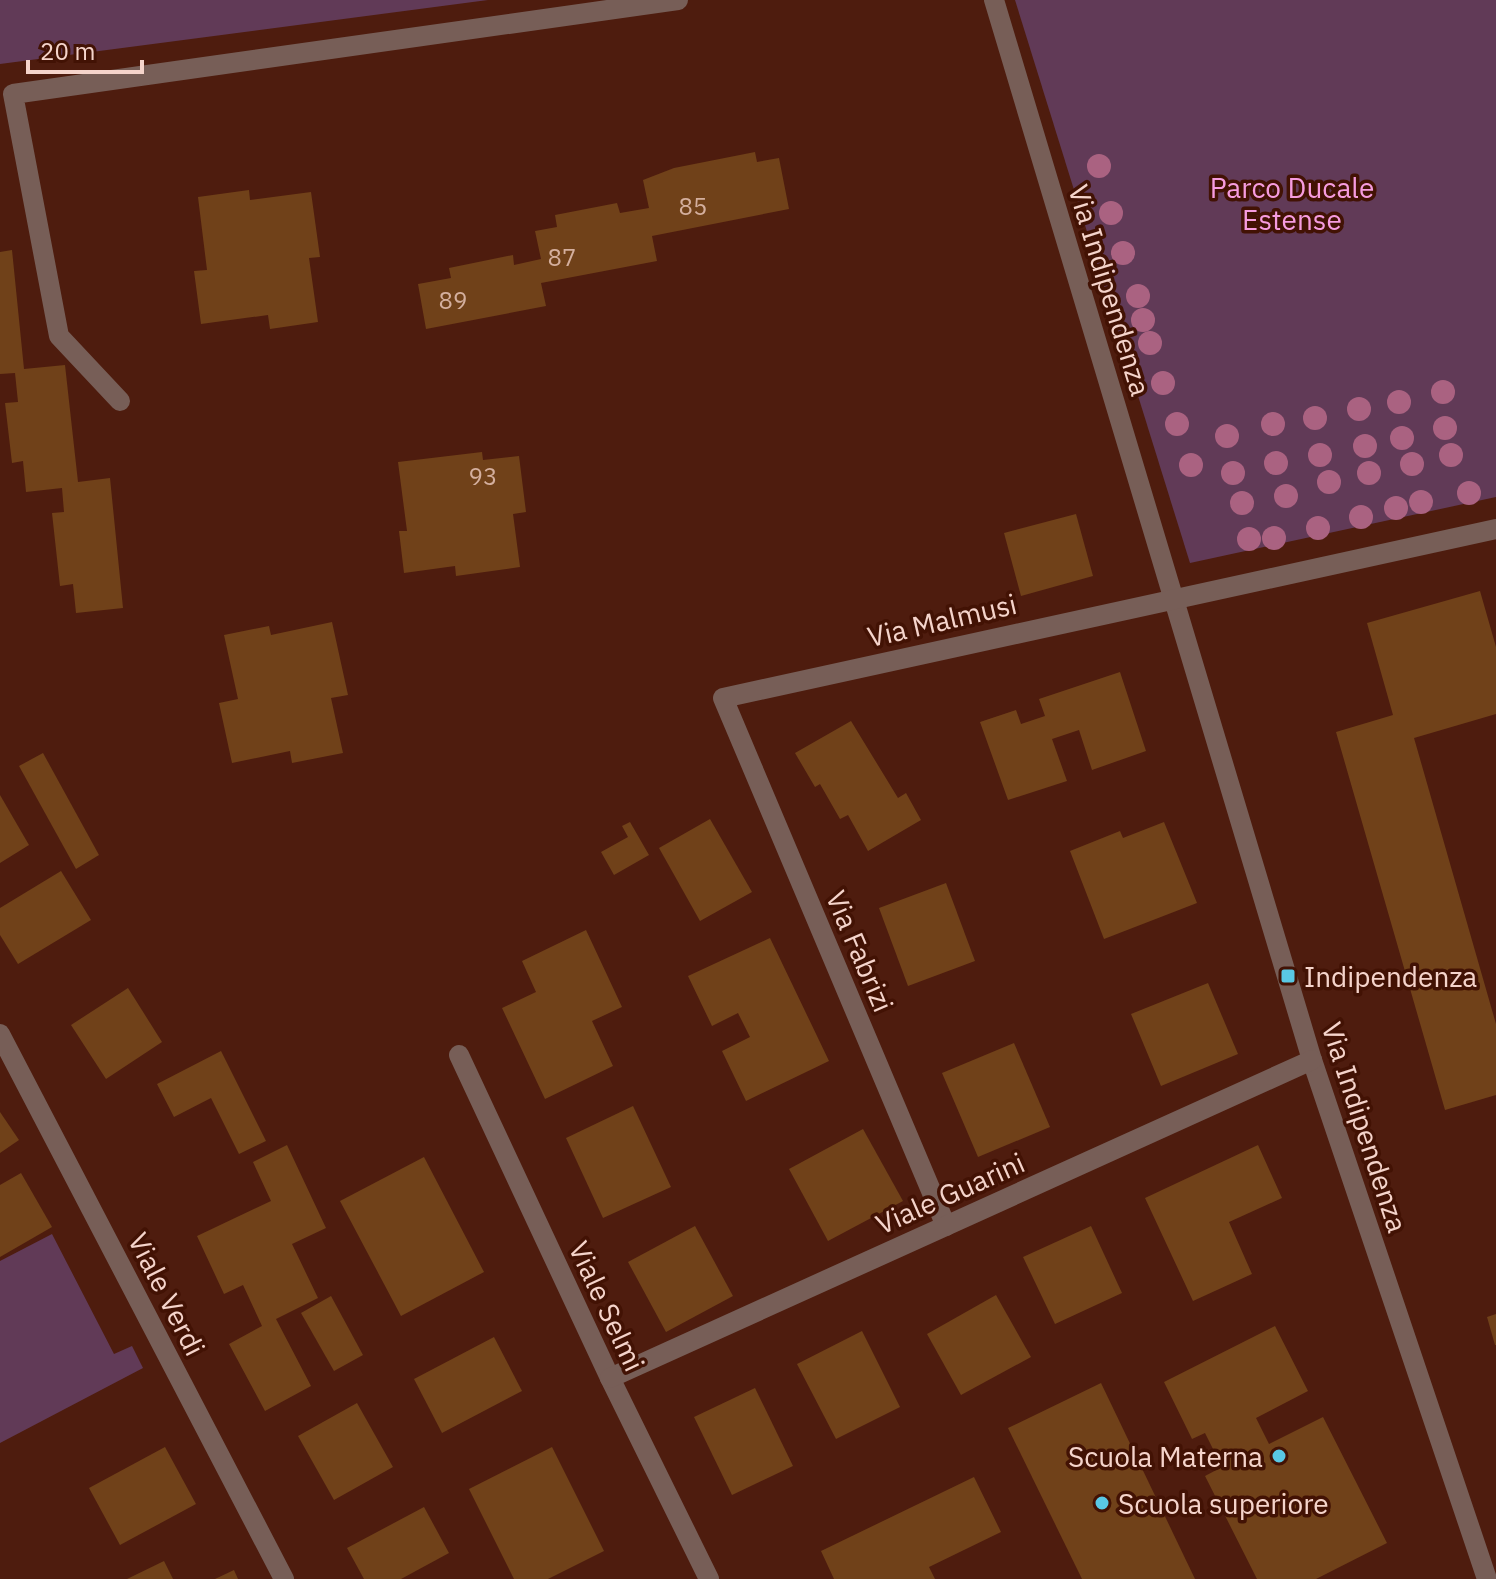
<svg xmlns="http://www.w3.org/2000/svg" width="1496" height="1579" font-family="'IBM Plex Sans',sans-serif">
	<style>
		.green { fill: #613a57 }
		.building { fill: #704119 }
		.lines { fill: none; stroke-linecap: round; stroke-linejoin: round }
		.lane { stroke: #775e57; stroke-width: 20 }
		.street { stroke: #775e57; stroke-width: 20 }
		.tree { fill: #aa6281 }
		.poi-dot { fill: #59c8e4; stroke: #421204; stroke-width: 3 }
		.labels { text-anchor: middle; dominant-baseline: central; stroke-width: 7; stroke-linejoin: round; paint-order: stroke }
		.number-label { font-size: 24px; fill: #d4af9e }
		.park-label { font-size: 28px; fill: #f69cdf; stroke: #421204 }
		.street-label { font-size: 28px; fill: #f5d4cb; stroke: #421204 }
		.poi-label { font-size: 28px; fill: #f5d4cb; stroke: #421204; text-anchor: start }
	</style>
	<rect width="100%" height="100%" fill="#4e1c0e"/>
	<g class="green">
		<path d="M 0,0 L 488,0 L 0,64 Z"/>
		<path d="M 1015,0 L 1496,0 L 1496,497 L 1190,563 Z"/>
		<path d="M 52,1234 L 114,1354 L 132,1346 L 143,1368 L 0,1443 L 0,1261 Z"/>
	</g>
	<g class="building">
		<path d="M 755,152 L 757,162 L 779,158 L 789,209 L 652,236 L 657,261 L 541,283 L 546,306 L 426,329 L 418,284 L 451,278 L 449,268 L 513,255 L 514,265 L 541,259 L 535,231 L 557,227 L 555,215 L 617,203 L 620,213 L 649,208 L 643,180 L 674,168 Z"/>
		<path d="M 249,190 L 250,200 L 311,192 L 320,257 L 309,258 L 318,322 L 270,329 L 268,315 L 201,324 L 194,271 L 207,270 L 198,197 Z"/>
		<path d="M 12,250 L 24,369 L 65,365 L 78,482 L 110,478 L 123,608 L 76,613 L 73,584 L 60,586 L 52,513 L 64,512 L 62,488 L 26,492 L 23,461 L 12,463 L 5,403 L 18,402 L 15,373 L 0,374 L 0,252 Z"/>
		<path d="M 482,452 L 483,460 L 519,456 L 526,512 L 513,514 L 520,567 L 456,576 L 455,566 L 404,573 L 399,531 L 407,531 L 398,462 Z"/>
		<path d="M 1076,514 L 1093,576 L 1021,596 L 1004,533 Z"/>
		<path d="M 1480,591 L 1496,647 L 1496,714 L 1414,738 L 1496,1024 L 1496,1095 L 1445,1110 L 1336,732 L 1393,715 L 1367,623 Z"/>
		<path d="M 332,622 L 348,695 L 331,698 L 343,753 L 292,763 L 290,751 L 232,763 L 219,703 L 238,699 L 224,635 L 269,626 L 271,635 Z"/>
		<path d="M 1120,672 L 1146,751 L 1092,770 L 1079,730 L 1052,739 L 1067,781 L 1008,800 L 980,722 L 1016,710 L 1021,724 L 1045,716 L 1039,699 Z"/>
		<path d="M 851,721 L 898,798 L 906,793 L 921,820 L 868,851 L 848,815 L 840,819 L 820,784 L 815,787 L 795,753 Z"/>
		<path d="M 43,753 L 99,855 L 76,869 L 19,766 Z"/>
		<path d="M 0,795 L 29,845 L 0,863 Z"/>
		<path d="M 710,819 L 752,892 L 700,921 L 659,848 Z"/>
		<path d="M 630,822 L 649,855 L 614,875 L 601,852 L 628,837 L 622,826 Z"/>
		<path d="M 1164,822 L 1197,903 L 1104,939 L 1070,851 L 1120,831 L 1123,838 Z"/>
		<path d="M 61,871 L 91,920 L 18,964 L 0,935 L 0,908 Z"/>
		<path d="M 946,883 L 975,961 L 908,986 L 879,908 Z"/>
		<path d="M 586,930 L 622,1007 L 592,1021 L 613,1066 L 545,1099 L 502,1008 L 536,992 L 522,961 Z"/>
		<path d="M 770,938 L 829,1061 L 746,1101 L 722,1051 L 750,1037 L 738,1013 L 712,1026 L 688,976 Z"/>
		<path d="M 1208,983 L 1238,1054 L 1161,1086 L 1131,1014 Z"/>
		<path d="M 128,988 L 162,1042 L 106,1079 L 71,1025 Z"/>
		<path d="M 1014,1043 L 1050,1127 L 978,1157 L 942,1073 Z"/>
		<path d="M 221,1051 L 266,1141 L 239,1154 L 211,1098 L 174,1117 L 157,1084 Z"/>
		<path d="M 633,1106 L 671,1187 L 603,1218 L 566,1138 Z"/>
		<path d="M 0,1112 L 19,1140 L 0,1153 Z"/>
		<path d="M 863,1129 L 903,1201 L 828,1241 L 789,1169 Z"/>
		<path d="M 287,1145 L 326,1228 L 292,1244 L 318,1298 L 276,1319 L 311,1386 L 265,1411 L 229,1344 L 262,1326 L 243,1285 L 224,1294 L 197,1236 L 271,1201 L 253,1162 Z"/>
		<path d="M 1258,1145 L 1282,1198 L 1229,1222 L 1252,1274 L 1193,1301 L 1145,1198 Z"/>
		<path d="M 424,1157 L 484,1272 L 401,1316 L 340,1201 Z"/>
		<path d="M 21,1173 L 52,1227 L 0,1257 L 0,1185 Z"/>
		<path d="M 695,1226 L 733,1296 L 666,1332 L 628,1262 Z"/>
		<path d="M 1091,1226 L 1122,1293 L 1055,1324 L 1023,1257 Z"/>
		<path d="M 996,1295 L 1031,1357 L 961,1395 L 927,1334 Z"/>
		<path d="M 331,1296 L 363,1355 L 334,1371 L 301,1313 Z"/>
		<path d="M 1496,1314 L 1496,1345 L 1495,1345 L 1487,1317 Z"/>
		<path d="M 1275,1326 L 1308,1391 L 1256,1418 L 1269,1444 L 1323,1417 L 1387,1543 L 1316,1579 L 1257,1579 L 1205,1476 L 1222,1467 L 1205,1433 L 1192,1439 L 1164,1382 Z"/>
		<path d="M 862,1331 L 900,1407 L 836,1439 L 797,1364 Z"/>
		<path d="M 494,1337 L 522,1391 L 442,1433 L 414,1379 Z"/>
		<path d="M 1101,1383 L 1195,1579 L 1082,1579 L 1008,1428 Z"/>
		<path d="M 755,1388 L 793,1466 L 732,1495 L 694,1417 Z"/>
		<path d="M 357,1403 L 393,1467 L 334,1500 L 298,1436 Z"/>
		<path d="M 165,1447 L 196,1504 L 120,1545 L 89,1488 Z"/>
		<path d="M 552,1447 L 604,1551 L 548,1579 L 514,1579 L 469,1489 Z"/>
		<path d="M 974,1477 L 1001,1532 L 929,1567 L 935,1579 L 834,1579 L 821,1551 Z"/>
		<path d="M 424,1507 L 449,1553 L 401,1579 L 364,1579 L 347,1548 Z"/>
		<path d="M 164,1561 L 173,1579 L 127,1579 Z"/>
		<path d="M 234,1570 L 238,1579 L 215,1579 Z"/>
	</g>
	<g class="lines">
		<path class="lane" d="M 120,401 L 59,336 L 13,94 L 678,0"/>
		<g class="street">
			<path d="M 994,0 L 1312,1060 L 1487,1579"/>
			<path d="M 0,1034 L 284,1579"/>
			<path d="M 459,1055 L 610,1378 L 709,1579"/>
			<path d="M 946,1226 L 723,698 L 1496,529"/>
			<path d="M 610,1378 L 1312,1060"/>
		</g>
	</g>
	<g class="tree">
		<circle cx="1099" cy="166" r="12"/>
		<circle cx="1111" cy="213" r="12"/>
		<circle cx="1123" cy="253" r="12"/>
		<circle cx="1138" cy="296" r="12"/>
		<circle cx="1143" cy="320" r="12"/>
		<circle cx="1150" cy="343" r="12"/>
		<circle cx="1163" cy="383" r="12"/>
		<circle cx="1443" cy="392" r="12"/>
		<circle cx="1399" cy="402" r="12"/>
		<circle cx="1359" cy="409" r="12"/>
		<circle cx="1315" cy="418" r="12"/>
		<circle cx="1177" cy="424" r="12"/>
		<circle cx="1273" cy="424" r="12"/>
		<circle cx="1445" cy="428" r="12"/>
		<circle cx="1227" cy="436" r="12"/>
		<circle cx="1402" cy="438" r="12"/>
		<circle cx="1365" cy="446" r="12"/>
		<circle cx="1320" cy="455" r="12"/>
		<circle cx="1451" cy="455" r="12"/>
		<circle cx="1276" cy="463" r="12"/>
		<circle cx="1412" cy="464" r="12"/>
		<circle cx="1191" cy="465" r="12"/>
		<circle cx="1233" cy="473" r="12"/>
		<circle cx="1369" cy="473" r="12"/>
		<circle cx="1329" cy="482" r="12"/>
		<circle cx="1469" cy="493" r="12"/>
		<circle cx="1286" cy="496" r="12"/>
		<circle cx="1421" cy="502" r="12"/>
		<circle cx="1242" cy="503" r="12"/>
		<circle cx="1396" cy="508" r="12"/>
		<circle cx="1361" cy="517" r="12"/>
		<circle cx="1318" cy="528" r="12"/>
		<circle cx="1274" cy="538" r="12"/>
		<circle cx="1249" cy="539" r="12"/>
	</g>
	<g class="poi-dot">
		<rect x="1280" y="968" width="16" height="16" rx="4"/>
		<circle cx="1279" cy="1456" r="8"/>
		<circle cx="1102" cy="1503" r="8"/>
	</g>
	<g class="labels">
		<g class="number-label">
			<text x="693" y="206">85</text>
			<text x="562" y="257">87</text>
			<text x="453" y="300">89</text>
			<text x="483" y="476">93</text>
		</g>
		<g class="park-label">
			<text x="1292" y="187">Parco Ducale<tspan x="1292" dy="32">Estense</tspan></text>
		</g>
		<g class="street-label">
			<text transform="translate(1110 290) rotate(73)">Via Indipendenza</text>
			<text transform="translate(942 620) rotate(-13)">Via Malmusi</text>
			<text transform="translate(860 951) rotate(67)">Via Fabrizi</text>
			<text transform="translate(1365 1127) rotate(72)">Via Indipendenza</text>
			<text transform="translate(950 1193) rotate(-24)">Viale Guarini</text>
			<text transform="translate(167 1294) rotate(63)">Viale Verdi</text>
			<text transform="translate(607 1306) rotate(65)">Viale Selmi</text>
		</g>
		<g class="poi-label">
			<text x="1304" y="976">Indipendenza</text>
			<text x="1263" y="1456" text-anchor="end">Scuola Materna</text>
			<text x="1118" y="1503">Scuola superiore</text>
		</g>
	</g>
	<path d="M28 60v12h114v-12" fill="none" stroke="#f5d4cb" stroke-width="4"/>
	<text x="40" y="60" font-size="24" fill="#f5d4cb" stroke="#421204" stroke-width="6" paint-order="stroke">20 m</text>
</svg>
